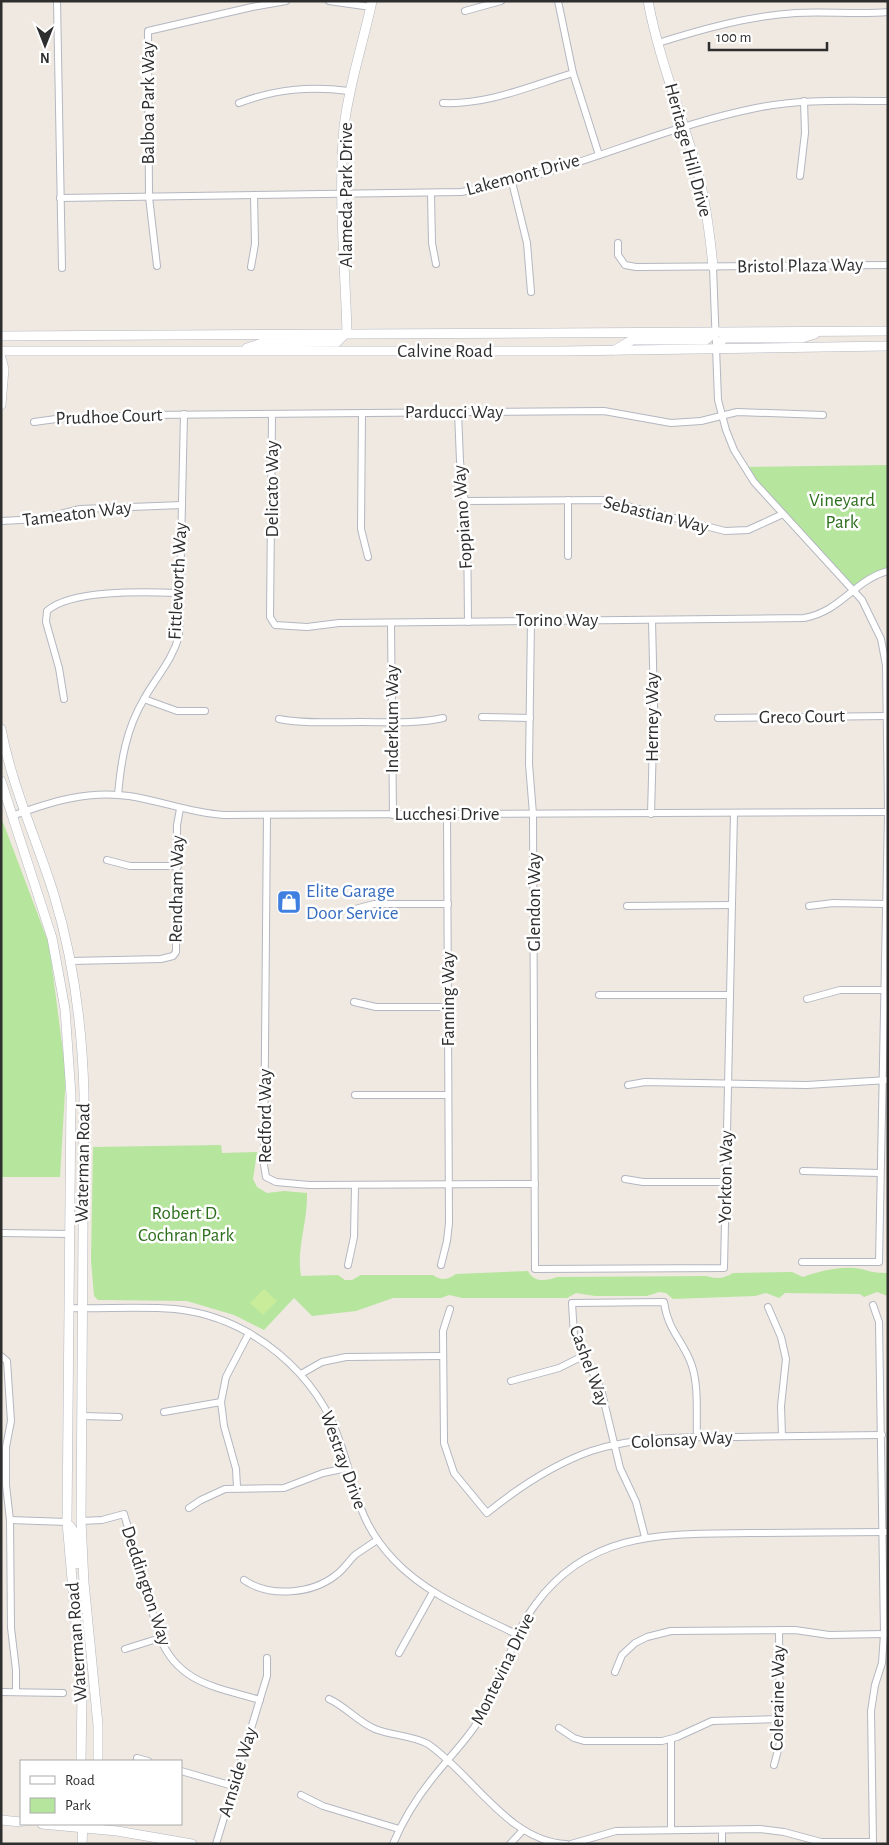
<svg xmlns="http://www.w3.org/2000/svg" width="889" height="1845" font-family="'Alegreya Sans',sans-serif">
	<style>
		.green { fill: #b6e59e }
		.pitch { fill: #c9ec9a }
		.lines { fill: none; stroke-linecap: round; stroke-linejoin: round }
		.street-casing { stroke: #b4b7c1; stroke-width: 8 }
		.secondary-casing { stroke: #b4b7c1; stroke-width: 10 }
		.street { stroke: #fff; stroke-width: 6 }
		.secondary { stroke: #fff; stroke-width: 9 }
		.labels { text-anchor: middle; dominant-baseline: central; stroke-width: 5; stroke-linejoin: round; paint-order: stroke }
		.street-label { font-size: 19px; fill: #2e2e2e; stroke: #fff }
		.park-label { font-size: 19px; fill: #2c6e1b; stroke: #fff }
		.shop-label { font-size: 19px; fill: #366cbe; stroke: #fff; text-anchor: start }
	</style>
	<rect width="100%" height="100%" fill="#efe9e1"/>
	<g class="green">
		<path d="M 888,465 L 888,571 L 854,591 L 744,467 Z"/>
		<path d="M 1,817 L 49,944 L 66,1075 L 60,1177 L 1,1177 Z"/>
		<path d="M 221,1145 L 222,1153 L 257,1152 L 253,1179 L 257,1187 L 267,1193 L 284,1191 L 307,1193 C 308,1221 296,1249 301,1276 L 338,1275 L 345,1280 L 352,1280 L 361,1275 L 433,1275 C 441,1281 447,1280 456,1274 L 528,1271 C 534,1283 546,1281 557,1277 L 706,1276 C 717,1279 723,1279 733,1273 L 792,1272 L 803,1277 C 819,1271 844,1265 861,1269 C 872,1272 876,1273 888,1273 L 888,1296 L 877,1292 L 864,1297 L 860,1294 L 785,1293 L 779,1298 L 766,1293 L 755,1296 L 673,1299 L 666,1293 L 659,1292 L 647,1296 L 595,1296 L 576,1293 L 567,1298 L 462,1298 L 449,1295 L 441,1298 L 393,1298 L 356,1311 L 312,1316 L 294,1298 L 264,1330 L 234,1315 L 187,1301 L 105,1300 L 98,1300 L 94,1296 L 91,1260 L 93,1147 Z"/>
	</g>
	<path class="pitch" d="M 264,1289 L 277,1301 L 263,1315 L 250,1303 Z"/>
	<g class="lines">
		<defs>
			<g id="street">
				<path d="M 57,1 L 62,268"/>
				<path d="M 329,1 L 371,7"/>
				<path d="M 558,1 L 573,73 L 599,155"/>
				<path d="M 465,11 L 501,1"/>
				<path d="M 658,43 C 703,29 748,16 796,13 C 826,11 858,15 888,12"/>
				<path d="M 239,103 C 276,89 310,86 349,91"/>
				<path d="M 443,103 C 488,105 530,86 573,73"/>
				<path d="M 800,176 L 805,133 L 804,101"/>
				<path d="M 512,182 L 527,243 L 531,292"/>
				<path d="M 431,194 L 432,243 L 436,264"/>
				<path d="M 60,198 L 461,192 C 562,177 656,128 756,108 C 799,99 844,101 888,101"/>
				<path d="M 618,243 L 618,255 L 625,265 L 636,267 L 888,265"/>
				<path d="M 157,266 L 149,197 L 148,31 L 252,7 L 286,1"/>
				<path d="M 251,267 L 255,244 L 254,195"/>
				<path d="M 713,267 L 718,400 L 726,430 L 734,450 L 754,482 L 862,600 L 881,639 L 886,665 L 888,810"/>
				<path d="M 458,412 L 460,461 L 467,520 L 468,622"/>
				<path d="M 362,413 L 361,529 L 368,557"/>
				<path d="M 272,414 L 270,617 L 275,625 L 307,627 L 339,623 L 804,618 C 842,611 854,580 888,571"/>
				<path d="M 34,422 L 63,418 L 148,415 L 604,411 L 671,423 L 701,421 L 737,412 L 823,415"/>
				<path d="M 568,500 L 568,556"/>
				<path d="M 465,501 L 604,500 L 725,531 L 748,530 L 783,514"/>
				<path d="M 1,521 L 40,519 L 80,509 L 182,505"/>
				<path d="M 531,620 L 529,764 L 533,814 L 535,1269 L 724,1268 L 734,813"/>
				<path d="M 391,624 L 393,815"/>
				<path d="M 64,699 L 59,668 L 46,622 L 47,611 C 71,589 147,592 180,593"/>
				<path d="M 144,699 L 177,711 L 205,711"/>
				<path d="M 482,717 L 530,718"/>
				<path d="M 718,718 L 887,716"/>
				<path d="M 279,719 C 306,724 334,722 361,722 C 388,722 416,724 443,718"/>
				<path d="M 118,795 C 121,761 126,729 144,699 C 156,677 172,661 179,636 L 184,414"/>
				<path d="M 651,814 L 654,705 L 652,620"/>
				<path d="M 267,815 L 264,1165 L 266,1177 L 276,1182 L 309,1185 L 535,1184"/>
				<path d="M 12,816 C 50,802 88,790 129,796 C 162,801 190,813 224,815 L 888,812"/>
				<path d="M 107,860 L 130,866 L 178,866"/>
				<path d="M 627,906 L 732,905"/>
				<path d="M 809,906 L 833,903 L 886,904"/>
				<path d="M 355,909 L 374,904 L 448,904"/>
				<path d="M 71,961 L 161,959 L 173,956 L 176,952 L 177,825 L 180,809"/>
				<path d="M 599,995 L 730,995"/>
				<path d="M 807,999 L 840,990 L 884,990"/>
				<path d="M 354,1002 L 376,1007 L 448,1007"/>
				<path d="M 628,1085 L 645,1082 L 807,1085 L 888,1080"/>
				<path d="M 355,1095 L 448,1095"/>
				<path d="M 803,1171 L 880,1173"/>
				<path d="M 625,1179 L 643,1182 L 726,1182"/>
				<path d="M 2,1233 L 69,1234"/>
				<path d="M 802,1262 L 879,1262 L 888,813"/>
				<path d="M 348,1265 L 354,1237 L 355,1185"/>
				<path d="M 441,1265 L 447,1241 L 449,1223 L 447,814"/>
				<path d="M 768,1307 L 781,1337 L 786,1359 L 781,1406 L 782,1436"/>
				<path d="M 69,1308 C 104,1309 140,1306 175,1309 C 251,1317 318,1373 341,1445 C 357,1492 358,1522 394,1560 C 427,1595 474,1613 516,1634"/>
				<path d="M 450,1309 L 443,1331 L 444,1443 L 454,1473 L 487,1513 C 519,1487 552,1465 591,1451 C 637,1436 686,1437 734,1437 C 783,1436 832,1436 882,1435"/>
				<path d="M 1,1356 L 7,1361 L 11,1421 L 6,1447 L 6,1485 L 10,1520 L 11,1628 L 16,1670 L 16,1692"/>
				<path d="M 301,1374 L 322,1362 L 346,1357 L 443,1356"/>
				<path d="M 511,1381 L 559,1368 L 583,1356"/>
				<path d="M 164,1412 L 221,1402"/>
				<path d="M 83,1416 L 119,1417"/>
				<path d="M 237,1487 L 236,1469 L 224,1426 L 221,1402 L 226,1377 L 249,1333"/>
				<path d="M 189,1508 L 201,1500 L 225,1489 L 284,1488 L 323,1473 L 347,1468"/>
				<path d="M 10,1520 L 67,1522"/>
				<path d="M 81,1521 L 102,1520 L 124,1514 L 160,1638 C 179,1684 217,1687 260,1700"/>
				<path d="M 645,1537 L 636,1502 L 620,1468 L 601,1389 L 574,1336 L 572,1303 L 664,1302 C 668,1332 684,1341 692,1366 C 699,1388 696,1414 697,1437"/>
				<path d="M 244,1580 C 270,1598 312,1594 336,1575 C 343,1570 348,1562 355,1555 C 362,1550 370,1545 377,1540"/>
				<path d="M 125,1649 L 160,1638"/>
				<path d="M 399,1653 L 433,1592"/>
				<path d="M 615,1672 L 622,1655 L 635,1643 L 647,1637 L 671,1631 L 795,1630 L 829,1635 L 884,1634"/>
				<path d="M 1,1692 L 63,1693"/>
				<path d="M 329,1699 C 345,1706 358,1722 375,1729 C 393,1736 411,1735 428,1744 C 473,1775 508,1841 566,1844"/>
				<path d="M 559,1728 L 574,1738 L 584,1741 L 662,1741 L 677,1737 L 712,1721 L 780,1719"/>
				<path d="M 671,1739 L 671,1830"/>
				<path d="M 137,1758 L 148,1761"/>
				<path d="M 774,1765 L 780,1743 L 779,1630"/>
				<path d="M 181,1771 L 233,1786"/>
				<path d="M 301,1795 L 323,1806 L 399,1829"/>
				<path d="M 722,1830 L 722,1844"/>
				<path d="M 216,1844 L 267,1676 L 267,1658"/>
				<path d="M 393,1844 C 403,1820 416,1799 432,1779 C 450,1756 471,1736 485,1710 C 505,1676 511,1637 535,1605 C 590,1529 668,1534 751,1533 C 797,1533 842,1532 888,1532"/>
				<path d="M 510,1844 L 523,1830"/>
				<path d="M 571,1844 L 616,1831 L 760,1829 L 784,1832 L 821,1842 L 873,1842 L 871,1711 L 875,1685 L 882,1663 L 884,1634 L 879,1322 L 873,1305"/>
			</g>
			<g id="secondary">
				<path d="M 648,1 C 659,60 682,115 698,173 C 706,204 710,235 713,267"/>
				<path d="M 347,332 C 345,265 338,195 344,127 C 349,84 363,44 372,1"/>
				<path d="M 1,336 L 888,331"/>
				<path d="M 247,348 L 262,343 L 337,342 L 347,332"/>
				<path d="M 715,349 L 724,338 L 802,338 L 815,334"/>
				<path d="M 615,350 L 632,340 L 706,340 L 716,331"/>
				<path d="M 1,351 L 563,351 L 888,346"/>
				<path d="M 1,358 L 4,369 L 1,405"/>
				<path d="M 1,729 C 12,787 37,840 54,895 C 74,960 82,1025 84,1093 L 81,1521 L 84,1583 L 98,1725 L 98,1761"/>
				<path d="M 1,781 L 52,938 L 65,1009 L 71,1095 L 67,1522 L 82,1693 L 81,1761"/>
				<path d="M 70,1526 L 74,1532 L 77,1564"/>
				<path d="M 1,1820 L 21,1822"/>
				<path d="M 42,1824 L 117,1831 L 192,1844"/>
				<path d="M 82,1844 L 83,1824"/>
			</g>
		</defs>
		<use href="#street" class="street-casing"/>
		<use href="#secondary" class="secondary-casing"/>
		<use href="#street" class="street"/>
		<use href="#secondary" class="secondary"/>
	</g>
	<defs>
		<symbol id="shop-square" viewBox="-11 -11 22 22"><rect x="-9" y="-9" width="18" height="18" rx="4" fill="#3f7fe0" stroke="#fff"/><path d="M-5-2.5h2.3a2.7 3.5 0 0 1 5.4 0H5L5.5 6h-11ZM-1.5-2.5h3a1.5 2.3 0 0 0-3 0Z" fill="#fff"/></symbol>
	</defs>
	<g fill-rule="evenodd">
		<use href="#shop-square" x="275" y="888" width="28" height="28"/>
	</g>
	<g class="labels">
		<g class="street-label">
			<text transform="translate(148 103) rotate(-90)">Balboa Park Way</text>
			<text transform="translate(688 150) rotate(75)">Heritage Hill Drive</text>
			<text transform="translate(523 175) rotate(-15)">Lakemont Drive</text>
			<text transform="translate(346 195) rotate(-90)">Alameda Park Drive</text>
			<text transform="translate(800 266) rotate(-1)">Bristol Plaza Way</text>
			<text x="445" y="351">Calvine Road</text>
			<text x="454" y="412">Parducci Way</text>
			<text transform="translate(109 417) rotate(-2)">Prudhoe Court</text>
			<text transform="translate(272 489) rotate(-90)">Delicato Way</text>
			<text transform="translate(77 514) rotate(-7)">Tameaton Way</text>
			<text transform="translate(656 515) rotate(14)">Sebastian Way</text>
			<text transform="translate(463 517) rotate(-94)">Foppiano Way</text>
			<text transform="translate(178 581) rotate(-87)">Fittleworth Way</text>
			<text x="557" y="620">Torino Way</text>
			<text transform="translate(652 717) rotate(-90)">Herney Way</text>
			<text transform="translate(802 717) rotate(-1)">Greco Court</text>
			<text transform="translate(392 719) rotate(-90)">Inderkum Way</text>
			<text x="447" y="814">Lucchesi Drive</text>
			<text transform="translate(177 889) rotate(-89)">Rendham Way</text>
			<text transform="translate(534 902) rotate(-90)">Glendon Way</text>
			<text transform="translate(448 999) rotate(-90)">Fanning Way</text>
			<text transform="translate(265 1116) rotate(-90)">Redford Way</text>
			<text transform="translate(83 1163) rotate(-89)">Waterman Road</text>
			<text transform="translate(726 1177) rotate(-89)">Yorkton Way</text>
			<text transform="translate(589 1366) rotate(70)">Cashel Way</text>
			<text transform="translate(682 1440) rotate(-3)">Colonsay Way</text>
			<text transform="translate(343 1460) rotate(70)">Westray Drive</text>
			<text transform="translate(146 1586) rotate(72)">Deddington Way</text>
			<text transform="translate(77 1642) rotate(-94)">Waterman Road</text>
			<text transform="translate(503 1669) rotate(-64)">Montevina Drive</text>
			<text transform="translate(778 1698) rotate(-89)">Coleraine Way</text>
			<text transform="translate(238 1772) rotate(-73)">Arnside Way</text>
		</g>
		<g class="park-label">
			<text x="842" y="500">Vineyard<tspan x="842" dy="22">Park</tspan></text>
			<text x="186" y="1213">Robert D.<tspan x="186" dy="22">Cochran Park</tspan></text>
		</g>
		<g class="shop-label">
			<text x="306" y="891">Elite Garage<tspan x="306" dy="22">Door Service</tspan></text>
		</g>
	</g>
	<rect width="889" height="1845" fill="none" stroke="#2e2e2e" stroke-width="5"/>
	<rect x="20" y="1760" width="162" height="65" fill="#ffffff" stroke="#ababab"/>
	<rect x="30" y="1776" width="25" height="8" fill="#ffffff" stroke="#ababab"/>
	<text x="65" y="1785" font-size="15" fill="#2e2e2e">Road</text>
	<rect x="30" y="1798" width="25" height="15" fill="#b6e59e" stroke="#ababab"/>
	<text x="65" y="1810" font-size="15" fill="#2e2e2e">Park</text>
	<g transform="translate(45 45) rotate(180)" stroke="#ffffff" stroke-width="4" paint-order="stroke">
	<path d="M0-4L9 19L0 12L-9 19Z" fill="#2e2e2e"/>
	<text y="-8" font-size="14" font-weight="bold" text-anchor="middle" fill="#2e2e2e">N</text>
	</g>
	<path d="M709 42v8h118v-8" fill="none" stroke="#2e2e2e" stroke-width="2.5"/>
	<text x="716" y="42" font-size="15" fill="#2e2e2e" stroke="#ffffff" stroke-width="4" paint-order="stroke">100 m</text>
</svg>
